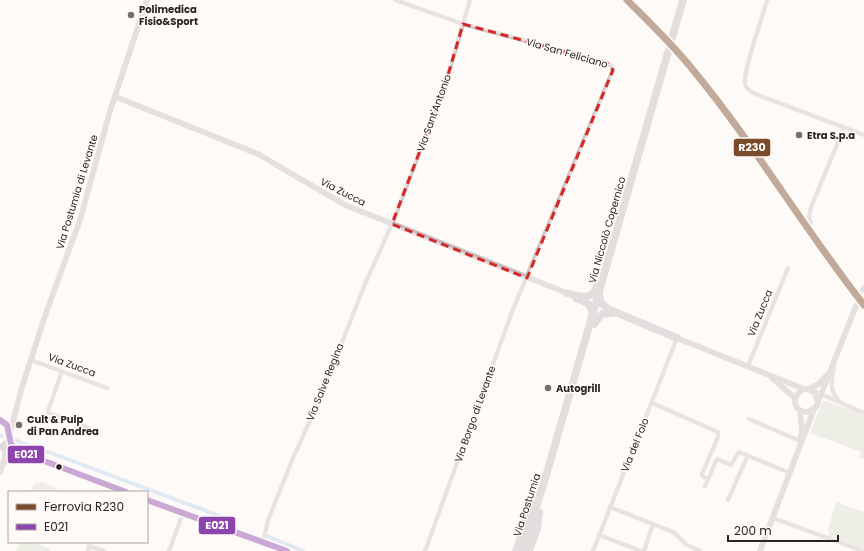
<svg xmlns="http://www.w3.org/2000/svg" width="864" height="551" font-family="Poppins,sans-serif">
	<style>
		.green { fill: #dce1d2 }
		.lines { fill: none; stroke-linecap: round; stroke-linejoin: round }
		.canal { stroke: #bdd6e9; stroke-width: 4 }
		.secondary-tunnel { stroke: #d2cfcd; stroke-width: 5; stroke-dasharray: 5 2.5; stroke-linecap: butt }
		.street-casing { stroke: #d6d3d2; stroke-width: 4.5 }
		.secondary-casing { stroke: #d6d3d2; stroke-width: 6 }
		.primary-casing { stroke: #d6d3d2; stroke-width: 6 }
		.highway-casing { stroke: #d6d3d2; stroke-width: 8 }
		.street { stroke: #cfc8c9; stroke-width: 3.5 }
		.secondary { stroke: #c7bebf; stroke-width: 5 }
		.primary { stroke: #c0b7b8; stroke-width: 5.5 }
		.highway { stroke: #c4bbbc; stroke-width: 7 }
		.bus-1-casing { stroke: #fffaf6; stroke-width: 9 }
		.bus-1 { stroke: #8e44ad; stroke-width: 6 }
		.rail-1-casing { stroke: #fffaf6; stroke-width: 10 }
		.rail-1 { stroke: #7a4b2a; stroke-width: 7 }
		.marked { fill: none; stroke: #d62828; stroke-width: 3; stroke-dasharray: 8 5; stroke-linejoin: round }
		.poi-dot { fill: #726f6d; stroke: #fffaf6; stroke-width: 1.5 }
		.bus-dot { fill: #272422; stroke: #fffaf6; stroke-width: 1.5 }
		.labels { text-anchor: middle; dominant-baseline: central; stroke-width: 3; stroke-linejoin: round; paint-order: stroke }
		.poi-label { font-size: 10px; font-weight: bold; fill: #272422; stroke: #fffaf6; text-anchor: start }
		.street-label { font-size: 10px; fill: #272422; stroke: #fffaf6 }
		.line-badge { stroke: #fffaf6; stroke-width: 1.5 }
		.badge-label { font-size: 11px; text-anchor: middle; font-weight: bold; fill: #fff }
	</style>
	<rect width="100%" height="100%" fill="#fdfaf8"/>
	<g class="green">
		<path d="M 825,401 L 864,414 L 864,459 L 859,457 L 861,452 L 810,433 L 822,402 Z"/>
		<path d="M 41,482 L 57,488 L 56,492 L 30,492 L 34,484 Z"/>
		<path d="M 836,502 L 864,512 L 864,549 L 829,536 L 828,529 Z"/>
		<path d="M 20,542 L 31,542 L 51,549 L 50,551 L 16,551 Z"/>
	</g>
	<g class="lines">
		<g class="canal">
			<path d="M 0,435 L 2,436"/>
			<path d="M 15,440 L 28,445"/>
			<path d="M 32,446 L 228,519"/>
			<path d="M 267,536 L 303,551"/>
		</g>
		<path class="secondary-tunnel" d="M 856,306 L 863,290"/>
		<defs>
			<g id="street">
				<path d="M 395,0 L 463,24 L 607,63 L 612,66 L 613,70 L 512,312 L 425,551"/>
				<path d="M 767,0 C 763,17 743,69 745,84 C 746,90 753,93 758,95 L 864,135"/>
				<path d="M 811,223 L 809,217 L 811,207 L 844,128"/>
				<path d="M 31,360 L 107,388"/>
				<path d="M 748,366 L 788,268"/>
				<path d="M 834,367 C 831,381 829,391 840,402"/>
				<path d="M 62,371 L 48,411 L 49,413 L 94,430"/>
				<path d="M 814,391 L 864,413"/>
				<path d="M 652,403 L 718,432 L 718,437 L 702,474 L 703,477 L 708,479"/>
				<path d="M 749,419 L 800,441"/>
				<path d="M 705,486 L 717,459 L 731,465 L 739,452 L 790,473"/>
				<path d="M 728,500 L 748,455"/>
				<path d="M 610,507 L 673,532 L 687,545 L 700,551"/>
				<path d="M 773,518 L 863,551"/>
				<path d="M 599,535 L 641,551"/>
				<path d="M 263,542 L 268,520 L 293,458 L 318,403 L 365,284 L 392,224 L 445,85 L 470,0"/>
				<path d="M 88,551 L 89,546 L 104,551"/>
				<path d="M 169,551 L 183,513"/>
				<path d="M 593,551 L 677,338"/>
				<path d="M 644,551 L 653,524"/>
			</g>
			<g id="secondary">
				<path d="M 116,97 L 258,154 L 345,205 L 567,293"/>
				<path d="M 863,290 L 864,288"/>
				<path d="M 677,338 L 804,389"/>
				<path d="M 772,378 L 795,398"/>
				<path d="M 808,389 L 817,385 L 827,375"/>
				<path d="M 818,402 L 815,393 L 808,389 L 801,390 L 795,398 C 794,407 799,412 807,412 L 816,407 L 856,306"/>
				<path d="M 10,433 L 22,387 L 46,313 L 80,220 L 110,111 L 147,0"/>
				<path d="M 800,441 L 802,431 L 800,411"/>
				<path d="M 5,462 L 10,455 L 17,453"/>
				<path d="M 0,472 L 5,457 L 5,446"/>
				<path d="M 760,551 L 814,409"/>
			</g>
			<g id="primary">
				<path d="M 0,420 C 13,426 13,441 0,447"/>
				<path d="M 1,447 L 126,492"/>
				<path d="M 147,500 L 287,551"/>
			</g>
			<g id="highway">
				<path d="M 567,293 C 580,297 592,301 597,286"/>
				<path d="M 599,295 L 601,303 L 608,309 L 677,338"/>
				<path d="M 576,298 C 586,302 592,304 592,315"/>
				<path d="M 594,324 L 602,314 L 613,313"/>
				<path d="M 516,551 L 528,516 L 534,504"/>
				<path d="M 522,551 L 546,476 L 683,0"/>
				<path d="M 529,551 L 537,529 L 539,512"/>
			</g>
		</defs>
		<use href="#street" class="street-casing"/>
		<use href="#secondary" class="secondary-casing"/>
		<use href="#primary" class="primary-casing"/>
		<use href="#highway" class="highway-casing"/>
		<use href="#street" class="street"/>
		<use href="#secondary" class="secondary"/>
		<use href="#primary" class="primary"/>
		<use href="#highway" class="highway"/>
		<defs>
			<g id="bus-1">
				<path d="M 0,420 L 7,425 L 11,444 L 18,451 L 126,492"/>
				<path d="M 147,500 L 287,551"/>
			</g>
		</defs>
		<use href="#bus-1" class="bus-1-casing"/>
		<use href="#bus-1" class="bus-1"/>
		<defs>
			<path id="rail-1" d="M 627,0 C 650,23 673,45 693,70 C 755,145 804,229 864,305"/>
		</defs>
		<use href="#rail-1" class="rail-1-casing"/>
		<use href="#rail-1" class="rail-1"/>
	</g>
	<path d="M0 0H864V551H0ZM 463,24 L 607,63 L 613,70 L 527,278 L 392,224 L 445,85 Z" fill="#fdfaf8" fill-opacity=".55" fill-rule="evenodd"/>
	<path class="marked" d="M 463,24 L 607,63 L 613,70 L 527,278 L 392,224 L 445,85 Z"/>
	<g class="poi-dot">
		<circle cx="131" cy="15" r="4"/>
		<circle cx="799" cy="135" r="4"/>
		<circle cx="548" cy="388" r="4"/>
		<circle cx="19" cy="425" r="4"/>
	</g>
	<circle class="bus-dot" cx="59" cy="467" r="3.5"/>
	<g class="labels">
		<g class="poi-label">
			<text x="139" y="9">Polimedica<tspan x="139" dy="12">Fisio&amp;Sport</tspan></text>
			<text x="807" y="135">Etra S.p.a</text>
			<text x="556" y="388">Autogrill</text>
			<text x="27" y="419">Cult &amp; Pulp<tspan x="27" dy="12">di Pan Andrea</tspan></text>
		</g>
		<g class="street-label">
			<text transform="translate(567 53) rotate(16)">Via San Feliciano</text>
			<text transform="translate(434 113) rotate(-70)">Via Sant'Antonio</text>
			<text transform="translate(77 192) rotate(-73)">Via Postumia di Levante</text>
			<text transform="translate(343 192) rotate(27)">Via Zucca</text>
			<text transform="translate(607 230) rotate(-74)">Via Niccolò Copernico</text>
			<text transform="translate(760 313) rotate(-68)">Via Zucca</text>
			<text transform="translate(72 365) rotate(20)">Via Zucca</text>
			<text transform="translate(325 382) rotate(-68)">Via Salve Regina</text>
			<text transform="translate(475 414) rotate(-70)">Via Borgo di Levante</text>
			<text transform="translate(635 445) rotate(-68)">Via del Folo</text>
			<text transform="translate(527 505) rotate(-72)">Via Postumia</text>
		</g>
	</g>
	<g class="line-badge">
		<rect x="733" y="138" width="38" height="19" rx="4" fill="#7a4b2a"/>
		<rect x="7" y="445" width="38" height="19" rx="4" fill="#8e44ad"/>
		<rect x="198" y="516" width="38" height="19" rx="4" fill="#8e44ad"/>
	</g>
	<g class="badge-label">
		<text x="752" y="151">R230</text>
		<text x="26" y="458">E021</text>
		<text x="217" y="529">E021</text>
	</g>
	<rect x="8" y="491" width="140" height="52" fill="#fffaf6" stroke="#a9a4a1"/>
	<rect x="16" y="504" width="20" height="6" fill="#7a4b2a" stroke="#a9a4a1"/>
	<text x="44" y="511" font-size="12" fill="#272422">Ferrovia R230</text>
	<rect x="16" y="524" width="20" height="6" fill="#8e44ad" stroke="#a9a4a1"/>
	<text x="44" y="531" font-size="12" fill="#272422">E021</text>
	<path d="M728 535v6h110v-6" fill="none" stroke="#272422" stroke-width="2"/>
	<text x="734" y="535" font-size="12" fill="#272422" stroke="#fffaf6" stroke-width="3" paint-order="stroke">200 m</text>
</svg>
